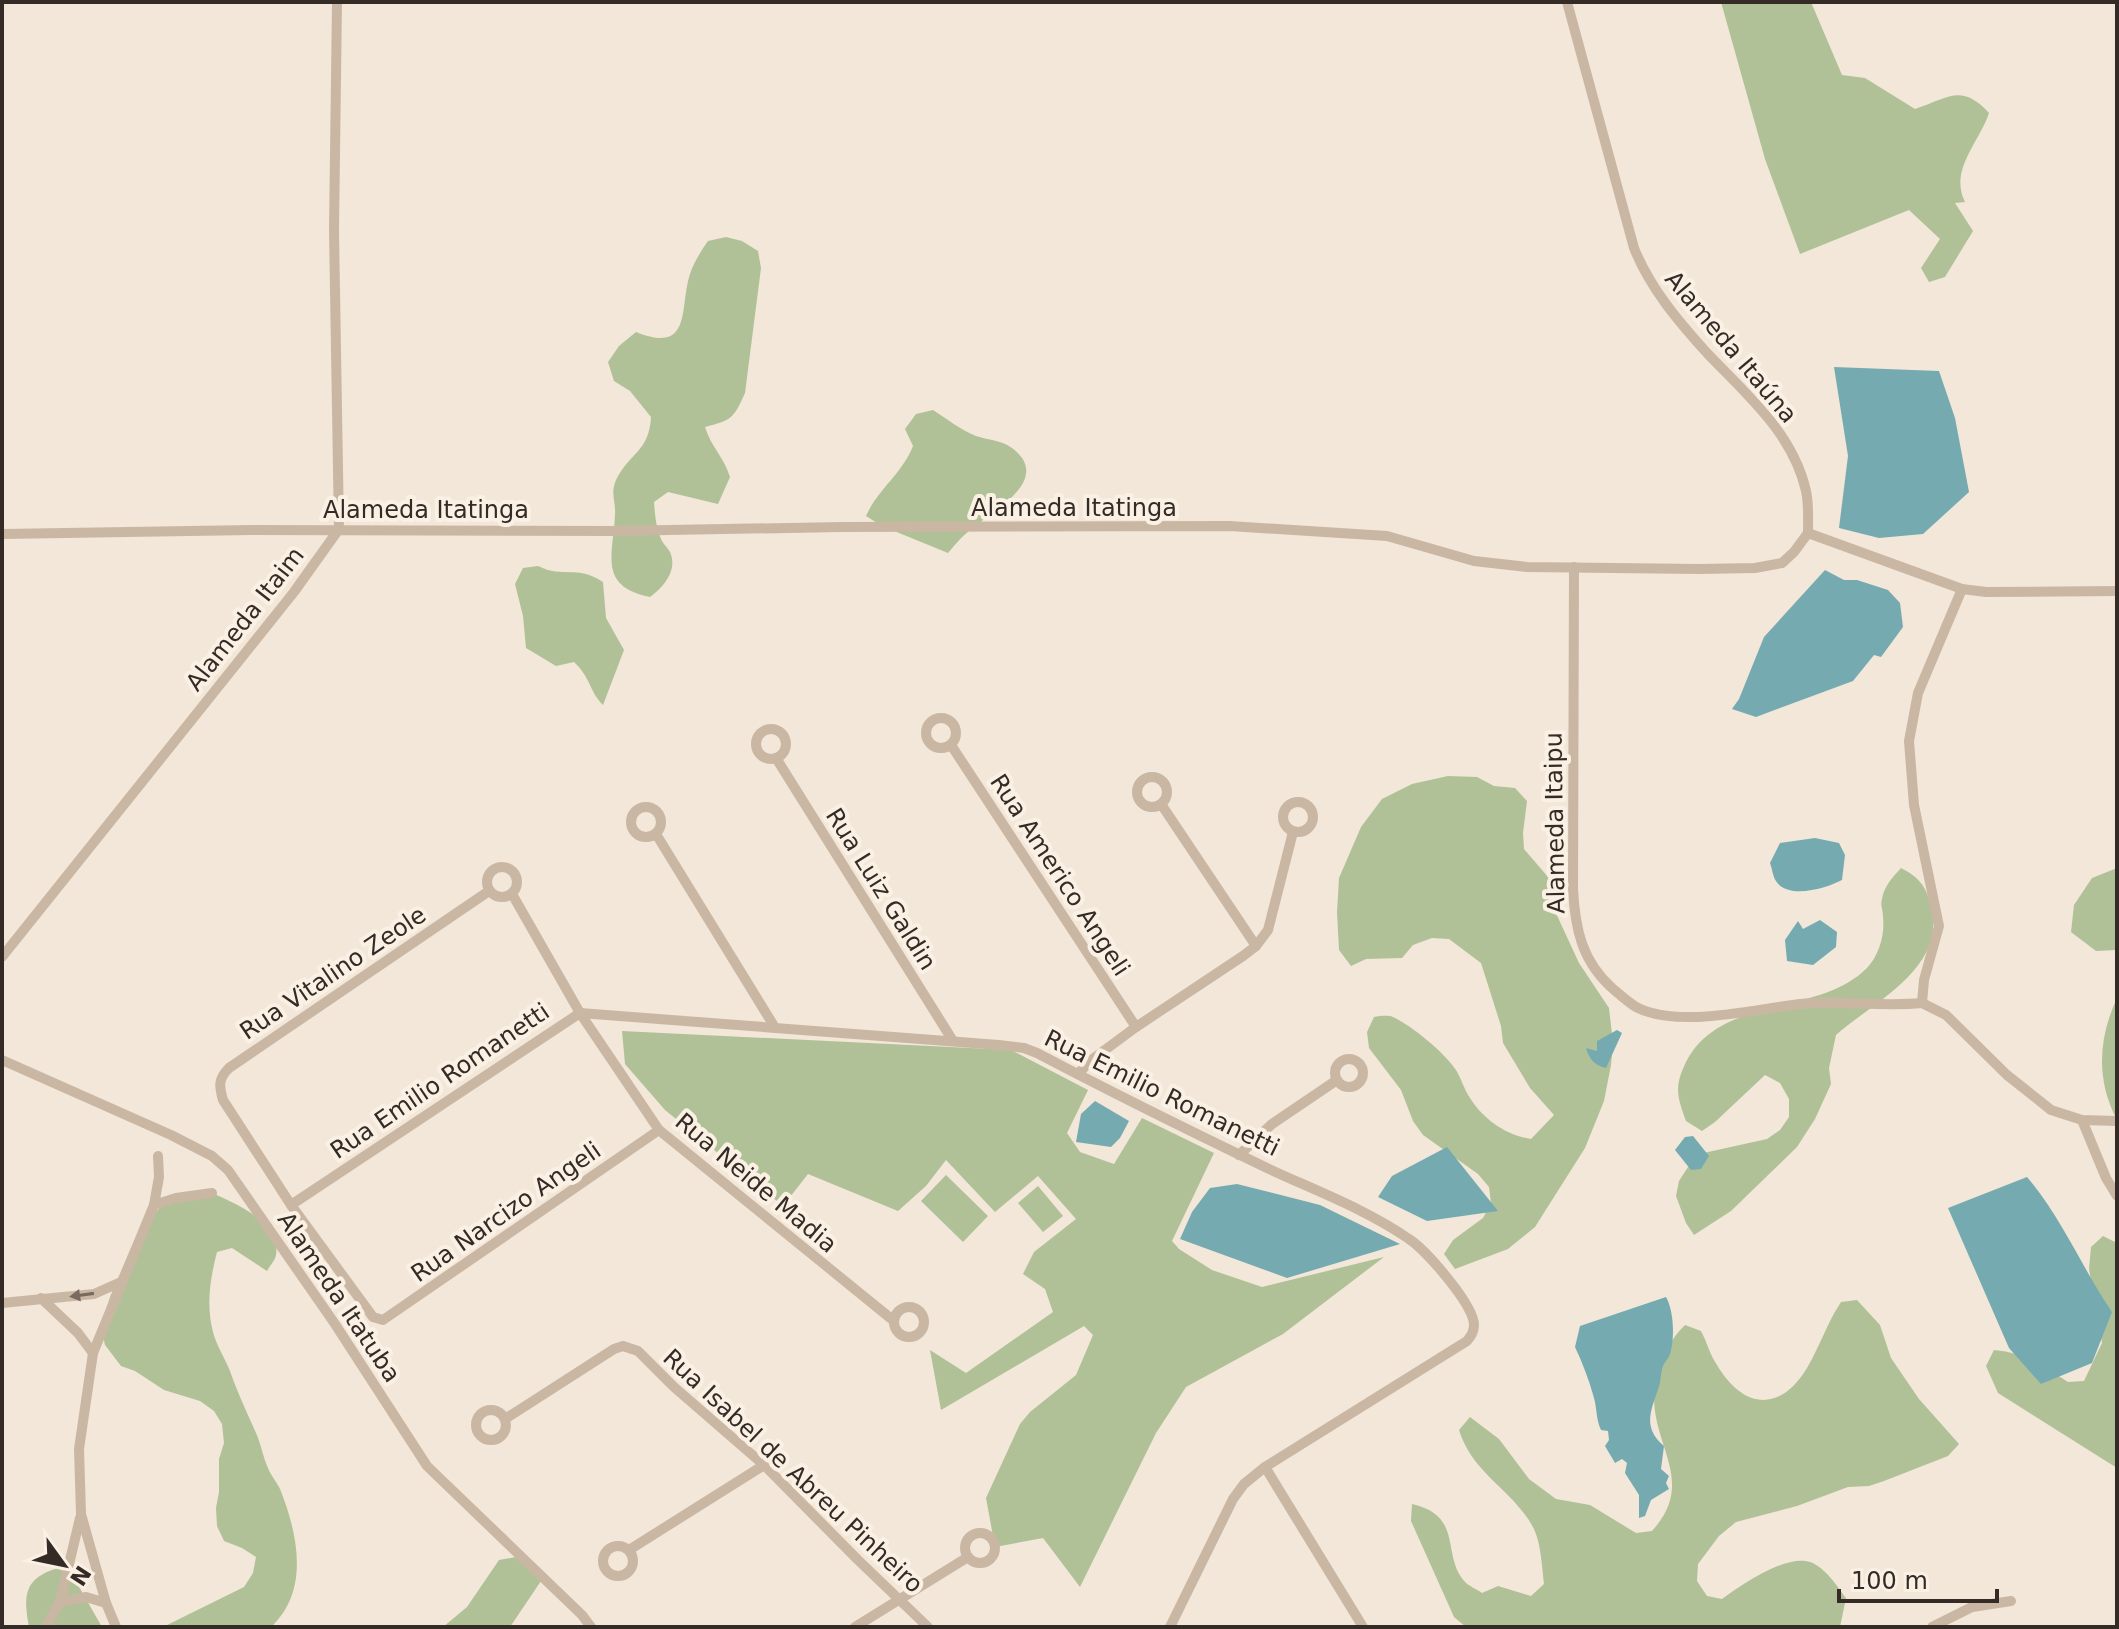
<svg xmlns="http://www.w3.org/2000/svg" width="2119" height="1629" font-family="'DejaVu Sans',sans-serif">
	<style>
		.green { fill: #b1c197 }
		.water { fill: #75abb0 }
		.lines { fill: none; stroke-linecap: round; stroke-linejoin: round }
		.minor { stroke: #cab7a3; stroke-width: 10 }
		.oneway { fill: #786a5e }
		.labels { text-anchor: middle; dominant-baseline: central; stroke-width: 8; stroke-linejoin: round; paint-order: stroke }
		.street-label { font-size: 24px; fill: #352b26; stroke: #faf1e4 }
	</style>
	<rect width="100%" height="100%" fill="#f2e7d8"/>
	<g class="green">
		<path d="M 1721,2 L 1811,2 L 1842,75 L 1865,78 L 1915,109 C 1949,98 1961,83 1989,113 C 1979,143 1949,170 1965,202 L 1955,203 L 1973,231 L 1945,277 L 1929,282 L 1921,268 L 1940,239 L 1909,210 L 1800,254 L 1765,159 Z"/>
		<path d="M 726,237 L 742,241 L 758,251 L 761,268 L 745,393 C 733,420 731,420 705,427 C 711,447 724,457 730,477 L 718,504 L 668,492 L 654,502 C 655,515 656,529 662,541 C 664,545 668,548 670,552 C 678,570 664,587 650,597 C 598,586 613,556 615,515 C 616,501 610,494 616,480 C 630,452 649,452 651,417 L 630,391 L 614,381 L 608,362 L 619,346 L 636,332 C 693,355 679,307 690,274 C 694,262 701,251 708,241 Z"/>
		<path d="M 933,410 C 947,419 961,430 976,436 C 988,440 1001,440 1012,448 C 1055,480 989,513 969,531 C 961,537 954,546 948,553 L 882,526 L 866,516 C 878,489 902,474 913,446 L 905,429 L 916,414 Z"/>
		<path d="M 538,566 C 564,579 576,564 603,582 L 606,618 L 624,650 L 603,705 C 589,691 591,678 574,662 L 556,666 L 526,648 L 523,616 L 515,584 L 523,568 Z"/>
		<path d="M 1448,776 L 1477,777 L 1494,786 L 1515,788 L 1527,801 L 1523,833 L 1524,849 L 1548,877 L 1554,909 L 1579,963 L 1609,1008 L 1613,1043 L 1611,1065 L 1604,1101 L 1585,1148 L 1535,1227 L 1508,1249 L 1455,1269 L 1444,1254 L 1453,1240 L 1483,1218 L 1491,1203 L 1489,1187 L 1478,1174 L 1423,1135 L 1413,1121 L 1401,1090 L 1369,1048 L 1367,1032 L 1374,1017 C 1380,1016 1388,1015 1393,1017 C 1411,1025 1445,1053 1456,1070 C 1461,1078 1464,1089 1470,1098 C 1484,1120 1506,1135 1531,1139 L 1554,1115 L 1530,1088 L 1503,1043 L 1501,1026 L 1481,963 L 1449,939 L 1432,938 L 1413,945 L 1402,958 L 1366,959 L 1351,966 L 1339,950 L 1337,912 L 1339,878 L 1361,827 L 1382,799 L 1412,784 Z"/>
		<path d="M 1901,868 C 1921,878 1927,888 1932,910 C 1944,970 1873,1002 1836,1035 L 1829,1068 L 1831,1084 L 1815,1119 L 1797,1147 L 1731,1211 L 1694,1235 L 1686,1223 L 1676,1196 L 1679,1181 L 1688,1167 L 1699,1154 L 1767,1139 L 1780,1130 L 1789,1117 L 1789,1099 L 1780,1083 L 1765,1075 L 1715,1122 L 1702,1131 L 1686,1121 C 1677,1096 1674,1087 1686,1062 C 1721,994 1818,1017 1867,968 C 1879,955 1885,935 1883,917 C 1883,910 1880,905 1882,899 C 1884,886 1893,877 1901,868 Z"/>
		<path d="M 2117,868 L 2117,950 L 2096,951 L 2071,932 L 2074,905 L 2092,878 Z"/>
		<path d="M 2117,998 L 2117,1120 C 2096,1080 2098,1039 2117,998 Z"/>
		<path d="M 622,1031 L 1011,1050 L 1088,1090 L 1067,1133 L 1080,1152 L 1114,1164 L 1142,1118 L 1214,1153 L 1172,1241 L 1179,1249 L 1212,1270 L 1262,1287 L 1384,1257 L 1283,1334 L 1186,1387 L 1156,1433 L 1080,1587 L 1043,1538 L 995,1547 L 986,1498 L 1020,1424 L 1030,1412 L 1076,1375 L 1093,1335 L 1084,1326 L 941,1410 L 930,1350 L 966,1373 L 1053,1312 L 1045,1289 L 1023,1274 L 1034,1252 L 1076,1219 L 1038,1176 L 995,1212 L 946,1160 L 926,1186 L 898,1211 L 808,1174 L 783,1206 L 665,1110 L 625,1064 Z"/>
		<path d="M 946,1175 L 988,1216 L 963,1242 L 921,1201 Z"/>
		<path d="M 1038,1186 L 1063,1216 L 1043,1232 L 1018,1203 Z"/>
		<path d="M 206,1191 C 230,1200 282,1222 276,1255 C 275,1260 270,1266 267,1271 L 232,1248 L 217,1252 C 210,1279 206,1305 213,1332 C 217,1347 225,1358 230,1371 C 237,1392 247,1412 256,1433 C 261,1444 263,1457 268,1468 C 271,1476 277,1482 280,1489 C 298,1534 310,1591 271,1627 L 163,1627 L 244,1587 L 253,1573 L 256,1557 L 242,1548 L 224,1541 L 217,1526 L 216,1508 L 219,1492 L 219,1459 L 224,1443 L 222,1424 L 214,1411 L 200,1401 L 164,1390 L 135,1371 L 121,1366 L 105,1345 L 101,1327 L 110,1297 L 131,1248 L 150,1219 L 162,1205 Z"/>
		<path d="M 2103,1236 L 2117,1243 L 2117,1468 L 1998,1393 L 1986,1366 L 1994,1350 C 2026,1353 2042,1365 2068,1382 L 2084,1381 L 2102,1343 L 2089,1269 L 2091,1247 Z"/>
		<path d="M 1857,1300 L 1880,1325 L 1891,1358 L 1919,1399 L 1959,1444 L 1948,1456 L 1884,1481 L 1869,1486 L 1848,1487 L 1797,1506 L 1736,1522 L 1719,1536 L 1698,1564 L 1697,1581 L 1707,1596 L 1722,1599 C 1741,1585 1786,1554 1810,1562 C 1825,1567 1837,1586 1846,1598 L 1840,1627 L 1513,1627 L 1507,1625 L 1466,1627 L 1454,1617 L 1411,1521 L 1412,1504 C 1465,1516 1440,1556 1466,1583 C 1471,1587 1478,1590 1482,1593 L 1498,1586 L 1531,1596 L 1544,1584 C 1542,1567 1541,1544 1534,1529 C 1513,1489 1473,1475 1459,1430 L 1470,1417 L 1499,1439 L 1529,1479 L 1556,1499 L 1590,1505 L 1636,1533 L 1652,1531 C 1696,1482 1654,1449 1654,1397 C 1654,1388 1659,1377 1662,1367 C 1668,1348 1670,1340 1685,1325 L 1701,1331 C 1707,1342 1710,1355 1717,1365 C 1743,1409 1780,1413 1807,1368 C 1820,1346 1827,1323 1841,1302 Z"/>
		<path d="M 516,1557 L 543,1578 L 510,1627 L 443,1627 L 467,1607 L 499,1560 Z"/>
		<path d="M 58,1568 L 74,1578 L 102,1627 L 29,1627 C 23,1595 24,1578 58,1568 Z"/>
	</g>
	<g class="water">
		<path d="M 1834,367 L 1939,371 L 1955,418 L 1969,492 L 1923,534 L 1879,538 L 1839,528 L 1848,456 Z"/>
		<path d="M 1825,570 L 1844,580 L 1857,580 L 1888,590 L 1900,603 L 1903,627 L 1881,657 L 1874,655 L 1853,681 L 1756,717 L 1732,709 L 1739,699 L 1764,637 Z"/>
		<path d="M 1815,838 L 1839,843 L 1845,855 L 1842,880 C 1827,888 1788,900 1776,881 C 1773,877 1772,868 1770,863 L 1780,843 Z"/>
		<path d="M 1820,920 L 1837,932 L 1836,947 L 1813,965 L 1787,961 L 1785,940 L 1798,921 L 1803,929 Z"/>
		<path d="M 1617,1030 L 1622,1033 L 1606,1068 C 1594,1065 1589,1059 1586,1048 L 1597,1051 L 1597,1041 Z"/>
		<path d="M 1095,1101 L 1129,1121 L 1120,1138 L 1111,1147 L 1076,1142 L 1081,1114 Z"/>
		<path d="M 1693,1136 L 1709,1156 L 1701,1169 L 1691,1170 L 1675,1150 L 1685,1137 Z"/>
		<path d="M 1447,1147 L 1498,1211 L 1427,1221 L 1378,1197 L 1392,1176 Z"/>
		<path d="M 2027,1177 C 2062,1218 2082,1268 2112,1312 L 2092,1363 L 2041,1384 L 2009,1348 L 1948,1208 Z"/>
		<path d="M 1237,1184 L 1320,1205 L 1400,1244 L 1287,1278 L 1180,1239 L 1192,1212 L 1210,1188 Z"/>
		<path d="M 1666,1297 C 1674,1311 1675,1339 1670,1354 C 1669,1357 1666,1361 1664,1364 C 1661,1370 1661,1377 1660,1383 C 1653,1407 1640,1426 1664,1446 L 1661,1469 L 1669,1476 L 1666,1483 L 1669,1489 L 1651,1500 L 1645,1516 L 1639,1518 L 1639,1495 L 1625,1473 L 1627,1463 L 1622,1459 L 1615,1463 L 1605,1446 L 1609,1440 L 1608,1431 L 1601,1430 C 1596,1419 1597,1409 1594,1398 C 1589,1380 1583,1364 1575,1347 L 1580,1326 Z"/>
	</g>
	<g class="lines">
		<g class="minor">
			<path d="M 1567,2 L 1634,248 C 1650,288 1678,321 1707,353 C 1746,394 1793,433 1806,491 C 1809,504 1808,519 1808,533"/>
			<path d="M 2,534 L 252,530 L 614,531 L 842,527 L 1229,526 L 1387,536 L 1474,561 L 1527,567 L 1699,569 L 1755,568 L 1782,563 L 1794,552 L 1808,533 L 1962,589 L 1986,592 L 2117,591"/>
			<path d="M 1574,567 L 1573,889 C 1575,929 1582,961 1612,988 C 1619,994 1628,1002 1636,1007 C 1678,1029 1754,1009 1800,1004 C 1840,1000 1881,1007 1922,1003"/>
			<path d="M 1962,589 L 1918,693 L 1909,741 L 1914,805 L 1939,926 L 1924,980 L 1922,1003 L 1946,1015 L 2007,1075 L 2051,1110 L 2082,1120 L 2117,1121"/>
			<circle cx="941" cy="733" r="15"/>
			<circle cx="771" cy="744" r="15"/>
			<path d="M 951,745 L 1136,1027"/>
			<path d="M 776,758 L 953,1041"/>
			<circle cx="1152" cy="792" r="15"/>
			<circle cx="1298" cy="817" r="15"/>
			<path d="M 1161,804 L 1256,946"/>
			<circle cx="646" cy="822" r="15"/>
			<path d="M 656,834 L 774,1026"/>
			<circle cx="502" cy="882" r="15"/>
			<path d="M 489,891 L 229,1068 C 218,1079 219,1086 223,1100 L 291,1205 L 373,1317 L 383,1320 L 659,1130"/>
			<path d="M 512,894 L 580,1013 L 659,1130 L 894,1321"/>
			<path d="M 2,957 L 294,592 L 339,529 L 334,230 L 337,2"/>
			<circle cx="1349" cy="1073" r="14"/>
			<path d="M 2,1060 L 171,1135 L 212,1156 L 228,1170 L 335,1324 L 427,1466 L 582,1615 L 591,1627"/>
			<path d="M 1078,1074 L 1090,1061 L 1136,1027 L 1243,956 L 1256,946 L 1268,930 L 1293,832"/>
			<path d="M 2082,1120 L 2106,1178 L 2117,1196"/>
			<path d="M 1239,1155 L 1272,1124 L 1337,1080"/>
			<path d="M 154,1205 L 159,1177 L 158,1156"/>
			<path d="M 291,1205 L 580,1013 L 999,1045 L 1024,1048 L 1037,1053 C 1113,1093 1190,1131 1267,1168 C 1314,1190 1366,1209 1409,1239 C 1426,1250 1474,1305 1474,1325 C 1474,1332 1471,1336 1467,1341 L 1265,1467 L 1244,1484 L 1233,1499 L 1170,1627"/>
			<path d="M 41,1298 L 78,1333 L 93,1353"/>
			<path d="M 2,1303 L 94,1294 L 121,1282"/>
			<circle cx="909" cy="1322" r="15"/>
			<circle cx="491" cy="1425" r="15"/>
			<path d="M 505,1419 L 614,1349 L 623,1346 L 638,1351 L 674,1387 L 764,1465 L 858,1560 L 928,1627"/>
			<path d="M 1265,1467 L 1363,1627"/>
			<circle cx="980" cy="1548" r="15"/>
			<circle cx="618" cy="1561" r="15"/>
			<path d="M 629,1550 L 764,1465"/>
			<path d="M 60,1602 L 80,1518"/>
			<path d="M 46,1627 L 60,1602 L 86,1597 L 106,1603"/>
			<path d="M 116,1627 L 106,1603 L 81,1514 L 79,1449 L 93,1353 L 154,1205 L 176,1198 L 212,1193"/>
			<path d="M 855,1627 L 968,1557"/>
			<path d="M 1932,1627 L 1972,1607 L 2011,1601"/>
		</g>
	</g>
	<defs><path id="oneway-solid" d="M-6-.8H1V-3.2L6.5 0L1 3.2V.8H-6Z" transform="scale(2)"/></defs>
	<use class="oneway" href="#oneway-solid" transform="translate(82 1295) rotate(172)"/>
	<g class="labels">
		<g class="street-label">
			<text transform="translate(1731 347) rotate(50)">Alameda Itaúna</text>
			<text x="1074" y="508">Alameda Itatinga</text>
			<text x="426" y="510">Alameda Itatinga</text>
			<text transform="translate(245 619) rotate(-52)">Alameda Itaim</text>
			<text transform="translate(1555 823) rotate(-91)">Alameda Itaipu</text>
			<text transform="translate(1060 875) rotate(57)">Rua Americo Angeli</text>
			<text transform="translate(881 889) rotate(58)">Rua Luiz Galdin</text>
			<text transform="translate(333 973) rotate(-34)">Rua Vitalino Zeole</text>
			<text transform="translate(440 1081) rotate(-34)">Rua Emilio Romanetti</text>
			<text transform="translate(1162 1093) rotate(26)">Rua Emilio Romanetti</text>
			<text transform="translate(756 1183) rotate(40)">Rua Neide Madia</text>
			<text transform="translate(506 1212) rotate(-35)">Rua Narcizo Angeli</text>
			<text transform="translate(339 1297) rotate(56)">Alameda Itatuba</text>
			<text transform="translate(793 1471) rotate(43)">Rua Isabel de Abreu Pinheiro</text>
		</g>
	</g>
	<rect width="2119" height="1629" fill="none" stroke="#352b26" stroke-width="8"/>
	<g transform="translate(64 1565) rotate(123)" stroke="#faf1e4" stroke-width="6" paint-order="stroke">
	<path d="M0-6L14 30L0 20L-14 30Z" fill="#352b26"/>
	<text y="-12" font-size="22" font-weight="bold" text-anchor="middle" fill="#352b26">N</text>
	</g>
	<path d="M1839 1589v12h158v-12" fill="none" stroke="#352b26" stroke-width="4"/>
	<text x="1851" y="1589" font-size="24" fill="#352b26" stroke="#faf1e4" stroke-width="6" paint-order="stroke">100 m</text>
</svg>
